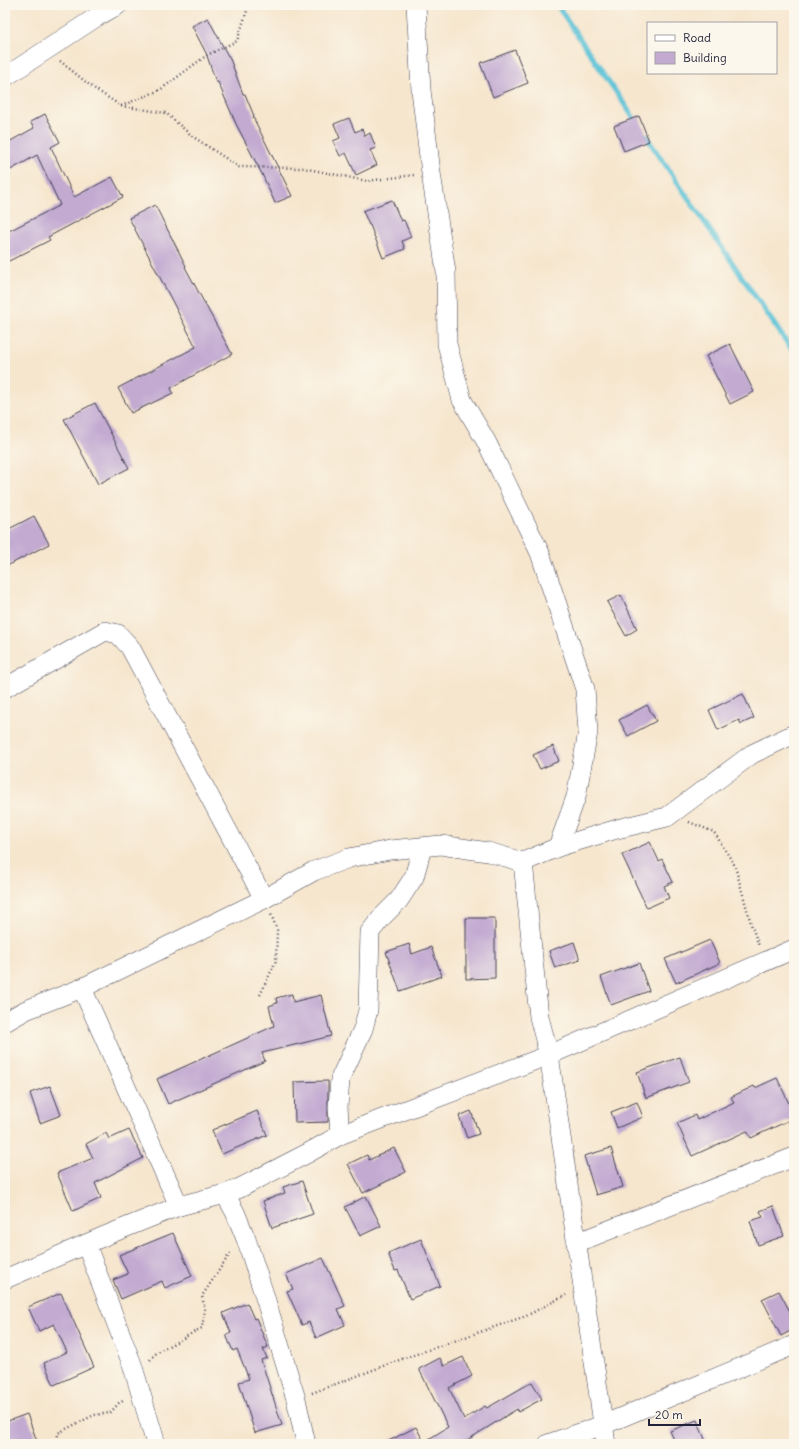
<svg xmlns="http://www.w3.org/2000/svg" width="799" height="1449" font-family="Delius,sans-serif">
	<style>
		.lines { fill: none; stroke-linecap: round; stroke-linejoin: round }
		.stream { stroke: #5ac2d7; stroke-width: 5 }
		.building { fill: #c2aad1 }
		.minor-casing { stroke: #423f51; stroke-width: 20 }
		.path { stroke: #423f51; stroke-width: 2.5; stroke-dasharray: 1 3; stroke-linecap: butt }
		.minor { stroke: #fff; stroke-width: 19 }
	</style>
	<rect width="100%" height="100%" fill="#fbf7ec"/>
	<filter id="ink" filterUnits="userSpaceOnUse"><feTurbulence type="fractalNoise" baseFrequency=".025" numOctaves="2"/><feDisplacementMap in="SourceGraphic" scale="8" xChannelSelector="R" yChannelSelector="G"/><feConvolveMatrix kernelMatrix="1 2 1 2 8 2 1 2 1" color-interpolation-filters="sRGB"/></filter>
	<filter id="wash" filterUnits="userSpaceOnUse"><feTurbulence type="fractalNoise" baseFrequency=".012" numOctaves="4" result="noise"/><feDisplacementMap in="SourceGraphic" scale="16" xChannelSelector="R" yChannelSelector="G"/><feGaussianBlur stdDeviation="0.9" result="paint"/><feColorMatrix in="noise" values="0 0 0 0 0 0 0 0 0 0 0 0 0 0 0 0 0 1.4 0 .05"/><feComposite in="paint" operator="in"/></filter>
	<g filter="url(#wash)">
		<rect width="100%" height="100%" fill="#f6e6ce"/>
		<g class="lines">
			<g class="stream">
				<path d="M 557,5 L 637,123"/>
				<path d="M 645,135 L 794,353"/>
			</g>
		</g>
		<g id="blocks">
			<g class="building">
				<path d="M 208,18 L 228,56 L 229,56 L 243,94 L 245,94 L 254,116 L 253,117 L 292,196 L 275,203 L 262,174 L 236,124 L 218,82 L 216,82 L 206,53 L 192,26 Z"/>
				<path d="M 515,50 L 528,83 L 493,97 L 480,63 Z"/>
				<path d="M 45,114 L 60,142 L 51,147 L 74,197 L 112,177 L 123,197 L 48,237 L 50,240 L 5,263 L 5,233 L 60,205 L 37,155 L 5,173 L 5,144 L 34,128 L 30,122 Z"/>
				<path d="M 639,116 L 649,141 L 624,151 L 614,126 Z"/>
				<path d="M 349,118 L 355,132 L 362,129 L 365,136 L 370,133 L 376,148 L 370,150 L 377,165 L 356,175 L 346,153 L 340,156 L 333,141 L 340,138 L 334,124 Z"/>
				<path d="M 392,200 L 401,221 L 404,220 L 411,237 L 402,241 L 405,249 L 383,258 L 370,225 L 369,225 L 363,211 Z"/>
				<path d="M 155,205 L 186,266 L 185,267 L 232,354 L 171,388 L 173,393 L 131,413 L 118,388 L 196,347 L 129,218 Z"/>
				<path d="M 730,344 L 754,392 L 730,404 L 706,356 Z"/>
				<path d="M 95,403 L 129,468 L 98,484 L 64,419 Z"/>
				<path d="M 34,516 L 49,544 L 5,567 L 5,531 Z"/>
				<path d="M 621,595 L 637,629 L 626,636 L 607,602 Z"/>
				<path d="M 743,694 L 754,718 L 741,724 L 739,720 L 718,730 L 709,710 Z"/>
				<path d="M 647,705 L 656,721 L 628,736 L 619,720 Z"/>
				<path d="M 553,746 L 559,761 L 540,769 L 533,755 Z"/>
				<path d="M 650,842 L 659,861 L 662,859 L 673,882 L 664,886 L 669,898 L 647,908 L 622,855 Z"/>
				<path d="M 466,918 L 495,918 L 495,978 L 466,979 Z"/>
				<path d="M 710,940 L 720,963 L 676,983 L 665,959 Z"/>
				<path d="M 574,942 L 580,960 L 555,968 L 549,951 Z"/>
				<path d="M 409,944 L 412,954 L 431,947 L 442,976 L 400,991 L 386,952 Z"/>
				<path d="M 639,963 L 649,991 L 611,1005 L 601,977 Z"/>
				<path d="M 292,994 L 293,1002 L 321,995 L 331,1036 L 262,1053 L 265,1061 L 168,1104 L 157,1079 L 274,1026 L 269,1006 L 277,1003 L 276,998 Z"/>
				<path d="M 680,1057 L 689,1082 L 646,1098 L 637,1072 Z"/>
				<path d="M 777,1078 L 794,1114 L 794,1118 L 751,1138 L 747,1131 L 692,1156 L 677,1123 L 695,1115 L 697,1120 L 734,1102 L 731,1097 L 754,1086 L 755,1088 Z"/>
				<path d="M 328,1081 L 328,1122 L 295,1123 L 294,1082 Z"/>
				<path d="M 50,1086 L 61,1115 L 40,1123 L 30,1093 Z"/>
				<path d="M 637,1102 L 643,1117 L 617,1128 L 611,1112 Z"/>
				<path d="M 257,1111 L 267,1135 L 222,1154 L 212,1130 Z"/>
				<path d="M 471,1111 L 479,1134 L 467,1138 L 459,1116 Z"/>
				<path d="M 129,1130 L 143,1158 L 95,1183 L 101,1198 L 73,1211 L 57,1173 L 93,1158 L 86,1144 L 106,1133 L 109,1139 Z"/>
				<path d="M 394,1148 L 406,1172 L 363,1193 L 348,1164 L 367,1155 L 369,1160 Z"/>
				<path d="M 611,1148 L 623,1187 L 596,1195 L 584,1156 Z"/>
				<path d="M 302,1181 L 313,1214 L 272,1228 L 263,1201 L 285,1193 L 283,1187 Z"/>
				<path d="M 366,1196 L 381,1226 L 360,1236 L 345,1207 Z"/>
				<path d="M 773,1206 L 784,1236 L 758,1245 L 750,1221 L 763,1217 L 760,1211 Z"/>
				<path d="M 173,1233 L 192,1276 L 165,1288 L 162,1281 L 121,1299 L 113,1280 L 128,1274 L 119,1255 Z"/>
				<path d="M 421,1239 L 440,1286 L 410,1299 L 398,1270 L 395,1271 L 388,1253 Z"/>
				<path d="M 323,1258 L 345,1306 L 338,1309 L 345,1325 L 316,1338 L 309,1322 L 302,1325 L 287,1291 L 293,1289 L 286,1274 Z"/>
				<path d="M 779,1291 L 794,1319 L 794,1329 L 781,1336 L 762,1299 Z"/>
				<path d="M 61,1293 L 94,1367 L 54,1385 L 44,1363 L 67,1352 L 54,1324 L 39,1331 L 28,1307 Z"/>
				<path d="M 247,1303 L 254,1319 L 256,1318 L 268,1347 L 263,1349 L 267,1358 L 261,1360 L 282,1425 L 255,1433 L 239,1382 L 249,1379 L 237,1349 L 233,1351 L 226,1335 L 231,1333 L 223,1313 Z"/>
				<path d="M 463,1357 L 472,1376 L 449,1388 L 464,1419 L 485,1406 L 487,1408 L 532,1382 L 542,1399 L 518,1412 L 517,1409 L 461,1444 L 383,1444 L 416,1427 L 424,1442 L 448,1427 L 419,1369 L 440,1358 L 444,1366 Z"/>
				<path d="M 27,1414 L 38,1444 L 5,1444 L 5,1422 Z"/>
				<path d="M 697,1420 L 707,1444 L 676,1444 L 670,1431 Z"/>
			</g>
		</g>
	</g>
	<g filter="url(#ink)">
		<use href="#blocks" fill-opacity="0" stroke="#423f51" stroke-width="1"/>
		<g class="lines">
			<defs>
				<g id="minor">
					<path d="M 416,5 L 421,90 L 431,173 L 446,272 L 447,344 L 462,400 L 487,443 L 540,553 L 585,689 L 588,732 L 576,797 L 558,847"/>
					<path d="M 5,77 L 98,16 L 118,5"/>
					<path d="M 5,688 L 105,631 L 118,634 L 130,647 L 264,899 L 82,988 L 26,1010 L 5,1022"/>
					<path d="M 264,899 L 314,871 L 349,858 L 390,850 L 441,845 L 488,852 L 523,862"/>
					<path d="M 82,988 L 179,1206"/>
					<path d="M 340,1135 L 338,1107 L 340,1079 L 363,1029 L 368,1010 L 370,932 L 383,916 L 399,900 L 414,877 L 422,848"/>
					<path d="M 225,1194 L 235,1212 L 246,1239 L 263,1291 L 296,1399 L 306,1444"/>
					<path d="M 576,1243 L 794,1157"/>
					<path d="M 86,1244 L 132,1364 L 156,1444"/>
					<path d="M 5,1279 L 107,1235 L 179,1206 L 225,1194 L 238,1189 L 308,1153 L 340,1135 L 549,1055 L 794,949"/>
					<path d="M 548,1444 L 603,1425 L 794,1345"/>
					<path d="M 606,1444 L 549,1055 L 539,1017 L 523,862 L 558,847 L 617,829 L 667,817 L 752,754 L 794,734"/>
				</g>
			</defs>
			<use href="#minor" class="minor-casing"/>
			<g class="path">
				<path d="M 60,61 L 92,87 L 121,106 L 160,90 L 207,55 L 237,41 L 249,5"/>
				<path d="M 121,106 L 166,113 L 192,136 L 239,167 L 303,168 L 367,181 L 414,175"/>
				<path d="M 689,822 L 714,832 L 735,866 L 751,924 L 759,946"/>
				<path d="M 260,995 L 276,961 L 277,930 L 271,914"/>
				<path d="M 150,1360 C 158,1349 170,1346 182,1339 C 189,1335 195,1331 202,1328 L 205,1310 L 202,1296 L 231,1252"/>
				<path d="M 312,1393 L 402,1359 L 526,1316 L 566,1295"/>
				<path d="M 57,1444 L 58,1433 L 94,1415 L 110,1413 L 119,1403 L 125,1400"/>
			</g>
			<use href="#minor" class="minor"/>
		</g>
	</g>
	<rect width="799" height="1449" fill="none" stroke="#fbf7ec" stroke-width="20"/>
	<rect x="647" y="22" width="130" height="52" fill="#fbf7ec" stroke="#a4a2a5"/>
	<rect x="655" y="35" width="20" height="6" fill="#ffffff" stroke="#a4a2a5"/>
	<text x="683" y="42" font-size="12" fill="#22223b">Road</text>
	<rect x="655" y="52" width="20" height="12" fill="#c2aad1" stroke="#a4a2a5"/>
	<text x="683" y="62" font-size="12" fill="#22223b">Building</text>
	<path d="M649 1419v6h51v-6" fill="none" stroke="#22223b" stroke-width="2"/>
	<text x="655" y="1419" font-size="12" fill="#22223b" stroke="#fbf7ec" stroke-width="3" paint-order="stroke">20 m</text>
</svg>
